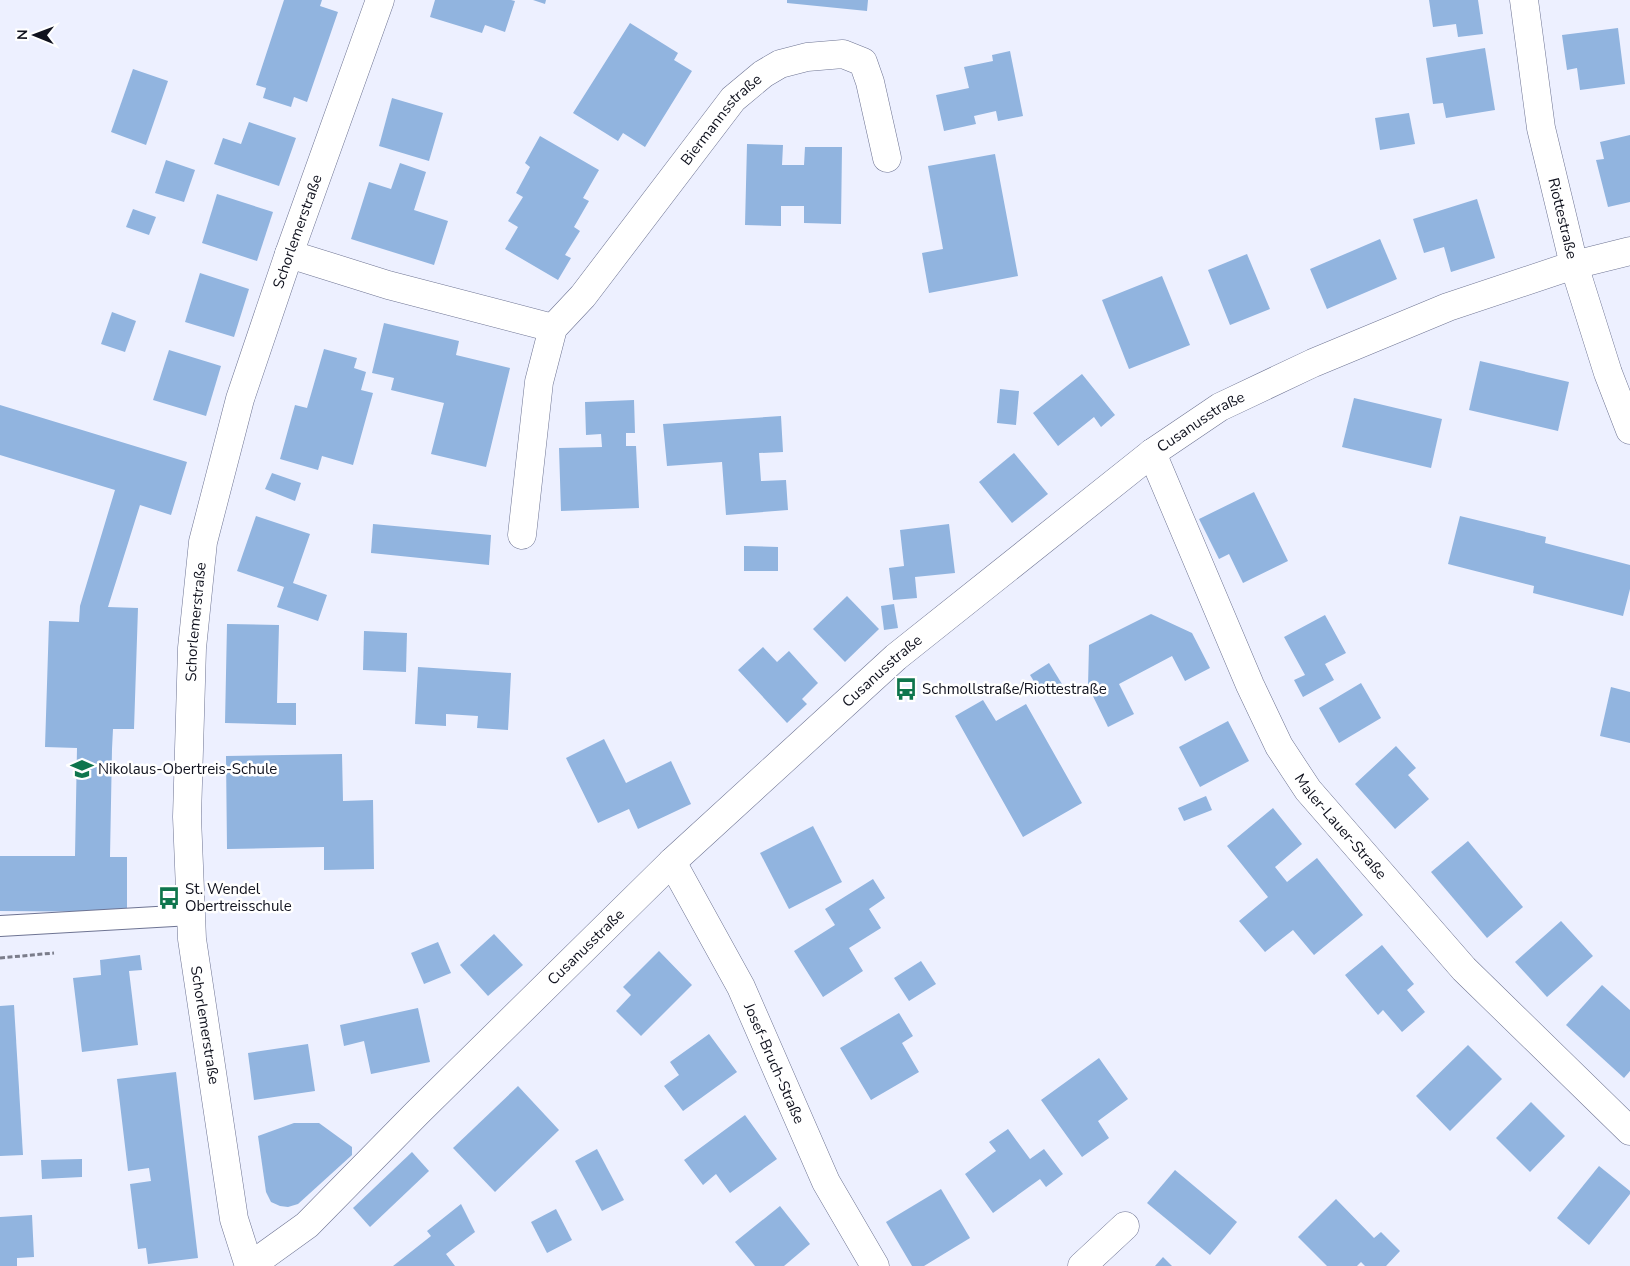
<svg xmlns="http://www.w3.org/2000/svg" width="1630" height="1266" font-family="'Nunito Sans',sans-serif">
	<style>
		.building { fill: #91b4df }
		.lines { fill: none; stroke-linecap: round; stroke-linejoin: round }
		.service-casing { stroke: #6e7493; stroke-width: 22 }
		.minor-casing { stroke: #6e7493; stroke-width: 29 }
		.path { stroke: #7b7d8b; stroke-width: 3; stroke-dasharray: 5 2.5; stroke-linecap: butt }
		.service { stroke: #fff; stroke-width: 20 }
		.minor { stroke: #fff; stroke-width: 28 }
		.labels { text-anchor: middle; dominant-baseline: central; stroke-width: 5; stroke-linejoin: round; paint-order: stroke }
		.street-label { font-size: 15px; fill: #10121e; stroke: #fff }
		.poi-label { font-size: 15px; fill: #10121e; stroke: #fff; text-anchor: start }
	</style>
	<rect width="100%" height="100%" fill="#edf0ff"/>
	<g class="building">
		<path d="M 284,0 L 322,0 L 320,6 L 338,12 L 307,102 L 294,97 L 291,107 L 263,98 L 266,88 L 256,85 Z"/>
		<path d="M 435,0 L 511,0 L 515,1 L 505,32 L 485,25 L 482,33 L 430,17 Z"/>
		<path d="M 533,0 L 546,0 L 545,4 Z"/>
		<path d="M 787,0 L 868,0 L 867,11 L 787,3 Z"/>
		<path d="M 1429,0 L 1478,0 L 1483,34 L 1458,37 L 1456,24 L 1433,27 Z"/>
		<path d="M 630,23 L 678,53 L 674,60 L 692,71 L 645,147 L 623,133 L 618,141 L 573,113 Z"/>
		<path d="M 1618,28 L 1625,84 L 1580,90 L 1577,68 L 1567,70 L 1562,35 Z"/>
		<path d="M 1485,48 L 1495,110 L 1446,118 L 1443,103 L 1433,104 L 1426,58 Z"/>
		<path d="M 1010,51 L 1023,116 L 998,121 L 996,111 L 974,116 L 976,124 L 944,131 L 936,95 L 969,88 L 964,67 L 993,61 L 992,55 Z"/>
		<path d="M 133,69 L 168,81 L 146,145 L 111,132 Z"/>
		<path d="M 392,98 L 443,113 L 429,161 L 379,146 Z"/>
		<path d="M 1409,113 L 1415,144 L 1380,150 L 1375,118 Z"/>
		<path d="M 249,122 L 296,138 L 279,186 L 214,164 L 223,138 L 241,144 Z"/>
		<path d="M 1630,135 L 1630,202 L 1608,207 L 1596,160 L 1604,159 L 1600,142 Z"/>
		<path d="M 540,136 L 599,170 L 583,198 L 589,201 L 574,227 L 580,231 L 565,255 L 571,258 L 558,280 L 505,249 L 518,227 L 508,221 L 523,197 L 516,193 L 530,167 L 525,163 Z"/>
		<path d="M 747,144 L 783,145 L 782,165 L 804,165 L 805,147 L 842,147 L 841,224 L 804,223 L 804,206 L 781,206 L 781,226 L 745,225 Z"/>
		<path d="M 995,154 L 1018,276 L 929,293 L 922,253 L 943,249 L 928,166 Z"/>
		<path d="M 166,160 L 195,170 L 184,202 L 155,193 Z"/>
		<path d="M 400,163 L 426,172 L 414,210 L 448,221 L 434,265 L 351,239 L 369,182 L 391,189 Z"/>
		<path d="M 217,194 L 273,212 L 257,261 L 202,243 Z"/>
		<path d="M 1477,199 L 1495,258 L 1451,272 L 1444,247 L 1424,253 L 1413,219 Z"/>
		<path d="M 133,209 L 156,217 L 149,235 L 126,227 Z"/>
		<path d="M 1380,239 L 1397,279 L 1327,309 L 1310,269 Z"/>
		<path d="M 1247,254 L 1270,309 L 1230,325 L 1208,270 Z"/>
		<path d="M 200,273 L 249,289 L 234,337 L 185,322 Z"/>
		<path d="M 1162,276 L 1190,345 L 1129,369 L 1102,300 Z"/>
		<path d="M 112,312 L 136,321 L 125,352 L 101,344 Z"/>
		<path d="M 384,323 L 459,341 L 456,355 L 510,368 L 486,467 L 431,454 L 444,403 L 391,390 L 394,378 L 372,373 Z"/>
		<path d="M 324,349 L 357,358 L 354,368 L 366,372 L 361,390 L 373,393 L 353,465 L 322,456 L 318,470 L 280,459 L 295,405 L 307,408 Z"/>
		<path d="M 169,350 L 221,366 L 206,416 L 153,400 Z"/>
		<path d="M 1480,361 L 1569,382 L 1558,431 L 1469,410 Z"/>
		<path d="M 1082,374 L 1115,415 L 1101,427 L 1094,417 L 1058,446 L 1033,413 Z"/>
		<path d="M 1000,389 L 1019,391 L 1016,425 L 997,423 Z"/>
		<path d="M 1354,398 L 1442,419 L 1431,468 L 1342,447 Z"/>
		<path d="M 634,400 L 635,433 L 626,433 L 626,446 L 636,446 L 639,508 L 561,511 L 559,448 L 602,447 L 601,434 L 586,435 L 585,402 Z"/>
		<path d="M 0,405 L 187,462 L 171,515 L 140,505 L 108,607 L 138,608 L 134,729 L 113,729 L 112,749 L 110,857 L 127,857 L 127,912 L 0,911 L 0,856 L 75,856 L 77,748 L 45,747 L 49,621 L 79,622 L 80,606 L 115,490 L 0,455 Z"/>
		<path d="M 781,416 L 783,452 L 759,453 L 761,481 L 786,480 L 788,510 L 726,515 L 722,462 L 667,466 L 663,424 Z"/>
		<path d="M 1014,453 L 1048,494 L 1012,523 L 979,482 Z"/>
		<path d="M 272,473 L 301,483 L 295,501 L 265,489 Z"/>
		<path d="M 1254,492 L 1288,561 L 1243,583 L 1229,554 L 1219,559 L 1199,519 Z"/>
		<path d="M 256,516 L 310,534 L 293,583 L 327,595 L 318,621 L 277,607 L 284,587 L 237,571 Z"/>
		<path d="M 1460,516 L 1546,537 L 1545,543 L 1630,565 L 1630,589 L 1623,616 L 1533,593 L 1534,586 L 1448,564 Z"/>
		<path d="M 373,524 L 491,535 L 489,565 L 371,553 Z"/>
		<path d="M 949,524 L 955,573 L 915,577 L 917,598 L 893,600 L 889,568 L 904,566 L 900,530 Z"/>
		<path d="M 744,546 L 778,547 L 778,571 L 744,571 Z"/>
		<path d="M 847,596 L 879,629 L 845,662 L 813,629 Z"/>
		<path d="M 894,604 L 898,628 L 884,630 L 881,606 Z"/>
		<path d="M 1151,614 L 1192,633 L 1210,668 L 1185,681 L 1172,656 L 1119,684 L 1134,714 L 1108,727 L 1088,686 L 1089,645 Z"/>
		<path d="M 1325,615 L 1346,653 L 1325,664 L 1334,680 L 1303,697 L 1294,680 L 1305,675 L 1284,637 Z"/>
		<path d="M 227,624 L 279,625 L 277,703 L 296,703 L 296,725 L 225,723 Z"/>
		<path d="M 364,631 L 407,633 L 406,672 L 363,670 Z"/>
		<path d="M 763,647 L 777,662 L 789,651 L 818,683 L 802,699 L 807,704 L 787,723 L 738,670 Z"/>
		<path d="M 1049,663 L 1062,684 L 1043,696 L 1030,675 Z"/>
		<path d="M 418,667 L 511,673 L 508,730 L 477,728 L 478,716 L 446,714 L 446,726 L 415,724 Z"/>
		<path d="M 1361,683 L 1381,718 L 1339,743 L 1319,708 Z"/>
		<path d="M 1611,687 L 1630,692 L 1630,743 L 1600,736 Z"/>
		<path d="M 983,700 L 996,721 L 1026,704 L 1082,803 L 1023,837 L 955,716 Z"/>
		<path d="M 1228,721 L 1249,761 L 1200,787 L 1179,747 Z"/>
		<path d="M 604,739 L 626,783 L 671,761 L 691,804 L 638,829 L 629,809 L 598,823 L 566,758 Z"/>
		<path d="M 1396,746 L 1416,768 L 1408,775 L 1429,799 L 1395,829 L 1355,784 Z"/>
		<path d="M 342,754 L 343,801 L 373,800 L 374,869 L 324,870 L 324,847 L 227,849 L 226,756 Z"/>
		<path d="M 1206,796 L 1212,810 L 1184,821 L 1178,808 Z"/>
		<path d="M 1273,808 L 1302,844 L 1275,867 L 1287,882 L 1317,858 L 1363,915 L 1314,955 L 1293,930 L 1265,952 L 1239,921 L 1268,897 L 1227,846 Z"/>
		<path d="M 813,826 L 842,882 L 789,909 L 760,853 Z"/>
		<path d="M 1468,841 L 1523,907 L 1487,938 L 1431,872 Z"/>
		<path d="M 873,879 L 885,898 L 869,909 L 881,928 L 849,948 L 863,971 L 823,997 L 794,951 L 835,925 L 825,909 Z"/>
		<path d="M 1561,921 L 1593,956 L 1547,997 L 1515,962 Z"/>
		<path d="M 494,934 L 523,965 L 488,996 L 460,965 Z"/>
		<path d="M 438,942 L 451,973 L 424,984 L 411,953 Z"/>
		<path d="M 1382,945 L 1414,984 L 1407,990 L 1425,1012 L 1402,1032 L 1383,1010 L 1378,1015 L 1345,975 Z"/>
		<path d="M 659,951 L 692,985 L 641,1036 L 616,1011 L 631,995 L 623,987 Z"/>
		<path d="M 140,955 L 142,970 L 129,971 L 138,1045 L 82,1052 L 73,978 L 101,975 L 100,960 Z"/>
		<path d="M 921,961 L 936,984 L 909,1001 L 894,978 Z"/>
		<path d="M 1602,985 L 1630,1010 L 1630,1071 L 1624,1078 L 1566,1025 Z"/>
		<path d="M 14,1005 L 23,1155 L 0,1156 L 0,1006 Z"/>
		<path d="M 418,1008 L 430,1062 L 371,1074 L 364,1041 L 344,1046 L 340,1025 Z"/>
		<path d="M 899,1013 L 913,1036 L 902,1043 L 919,1072 L 871,1100 L 840,1048 Z"/>
		<path d="M 709,1034 L 737,1072 L 683,1111 L 664,1086 L 679,1075 L 670,1062 Z"/>
		<path d="M 308,1044 L 315,1091 L 254,1100 L 248,1053 Z"/>
		<path d="M 1468,1045 L 1502,1079 L 1450,1131 L 1416,1096 Z"/>
		<path d="M 1099,1058 L 1128,1099 L 1098,1121 L 1109,1138 L 1082,1157 L 1041,1100 Z"/>
		<path d="M 176,1072 L 198,1258 L 148,1264 L 146,1248 L 138,1249 L 130,1184 L 151,1181 L 149,1168 L 128,1171 L 117,1079 Z"/>
		<path d="M 518,1086 L 559,1130 L 495,1192 L 453,1148 Z"/>
		<path d="M 1531,1102 L 1565,1136 L 1530,1172 L 1496,1138 Z"/>
		<path d="M 745,1115 L 777,1159 L 730,1193 L 716,1174 L 703,1185 L 684,1160 Z"/>
		<path d="M 294,1123 L 319,1123 L 352,1147 L 352,1155 L 298,1204 L 288,1207 L 280,1206 L 271,1202 L 266,1192 L 258,1136 Z"/>
		<path d="M 1008,1129 L 1030,1159 L 1044,1149 L 1063,1174 L 1046,1187 L 1040,1179 L 993,1213 L 965,1174 L 996,1151 L 989,1142 Z"/>
		<path d="M 597,1149 L 624,1200 L 602,1211 L 575,1161 Z"/>
		<path d="M 412,1152 L 429,1171 L 370,1227 L 353,1208 Z"/>
		<path d="M 82,1159 L 82,1177 L 42,1179 L 41,1160 Z"/>
		<path d="M 1599,1166 L 1630,1191 L 1630,1194 L 1589,1245 L 1557,1218 Z"/>
		<path d="M 1175,1170 L 1237,1222 L 1210,1255 L 1147,1203 Z"/>
		<path d="M 941,1189 L 970,1238 L 924,1266 L 912,1266 L 886,1222 Z"/>
		<path d="M 1336,1199 L 1374,1238 L 1381,1232 L 1400,1251 L 1386,1266 L 1365,1266 L 1361,1262 L 1357,1266 L 1327,1266 L 1298,1237 Z"/>
		<path d="M 461,1204 L 475,1232 L 446,1254 L 455,1266 L 393,1266 L 431,1236 L 427,1231 Z"/>
		<path d="M 780,1206 L 810,1244 L 784,1266 L 755,1266 L 735,1242 Z"/>
		<path d="M 556,1209 L 572,1240 L 547,1253 L 531,1222 Z"/>
		<path d="M 32,1215 L 34,1257 L 17,1258 L 17,1266 L 0,1266 L 0,1217 Z"/>
		<path d="M 1163,1257 L 1172,1266 L 1155,1266 Z"/>
	</g>
	<g class="lines">
		<defs>
			<path id="service" d="M 0,926 L 191,915"/>
			<g id="minor">
				<path id="s1" d="M 1524,0 L 1541,128 L 1574,265 L 1608,373 L 1630,430"/>
				<path d="M 289,254 L 388,285 L 553,328"/>
				<path id="s2" d="M 1152,453 L 1250,685 L 1279,746 L 1308,790 L 1464,969 L 1630,1131"/>
				<path id="s3" d="M 522,535 L 539,382 L 553,328 L 583,296 L 733,99 L 763,74 L 780,64 L 807,57 L 843,54 L 863,62 L 870,82 L 887,158"/>
				<path id="s4" d="M 672,862 L 741,987 L 826,1182 L 875,1266"/>
				<path id="s5" d="M 249,1266 L 234,1219 L 192,939 L 187,817 L 192,648 L 203,542 L 240,399 L 289,254 L 380,0"/>
				<path id="s6" d="M 250,1266 L 307,1225 L 417,1113 L 672,862 L 896,657 L 1152,453 L 1220,407 L 1313,363 L 1448,307 L 1574,265 L 1630,251"/>
				<path d="M 1082,1266 L 1125,1226"/>
			</g>
		</defs>
		<use href="#service" class="service-casing"/>
		<use href="#minor" class="minor-casing"/>
		<path class="path" d="M 0,958 L 54,953"/>
		<use href="#service" class="service"/>
		<use href="#minor" class="minor"/>
	</g>
	<defs>
		<symbol id="bus-bare" viewBox="-9 -9 18 18"><path d="M-5-6H5V4H4V6H2V4H-2V6H-4V4H-5ZM-3.5-4V0h7V-4ZM-3.5 1.2v1.5H-2V1.2ZM2 1.2v1.5H3.5V1.2Z" fill="#0e754d" stroke="#fff" stroke-width="2.5" paint-order="stroke"/></symbol>
		<symbol id="school-bare" viewBox="-9 -9 18 18"><path d="M0-5L7-2L0 1L-7-2ZM-4 1L0 2.5L4 1V4Q0 6-4 4Z" fill="#0e754d" stroke="#fff" stroke-width="2.5" paint-order="stroke"/></symbol>
	</defs>
	<g fill-rule="evenodd">
		<use href="#bus-bare" x="890" y="673" width="32" height="32"/>
		<use href="#school-bare" x="66" y="753" width="32" height="32"/>
		<use href="#bus-bare" x="153" y="882" width="32" height="32"/>
	</g>
	<g class="labels">
		<g class="street-label">
			<text stroke="none"><textPath href="#s3" startOffset="478">Biermannsstraße</textPath></text>
			<text stroke="none"><textPath href="#s1" startOffset="222">Riottestraße</textPath></text>
			<text stroke="none"><textPath href="#s5" startOffset="1055">Schorlemerstraße</textPath></text>
			<text stroke="none"><textPath href="#s6" startOffset="1274">Cusanusstraße</textPath></text>
			<text stroke="none"><textPath href="#s5" startOffset="650">Schorlemerstraße</textPath></text>
			<text stroke="none"><textPath href="#s6" startOffset="869">Cusanusstraße</textPath></text>
			<text stroke="none"><textPath href="#s2" startOffset="421">Maler-Lauer-Straße</textPath></text>
			<text stroke="none"><textPath href="#s6" startOffset="464">Cusanusstraße</textPath></text>
			<text transform="translate(205 1025) rotate(81)">Schorlemerstraße</text>
			<text stroke="none"><textPath href="#s4" startOffset="226">Josef-Bruch-Straße</textPath></text>
		</g>
		<g class="poi-label">
			<text x="922" y="689">Schmollstraße/Riottestraße</text>
			<text x="98" y="769">Nikolaus-Obertreis-Schule</text>
			<text x="185" y="889">St. Wendel<tspan x="185" dy="17">Obertreisschule</tspan></text>
		</g>
	</g>
	<g transform="translate(35 35) rotate(271)" stroke="#ffffff" stroke-width="4" paint-order="stroke">
	<path d="M0-4L9 19L0 12L-9 19Z" fill="#10121e"/>
	<text y="-8" font-size="14" font-weight="bold" text-anchor="middle" fill="#10121e">N</text>
	</g>
</svg>
